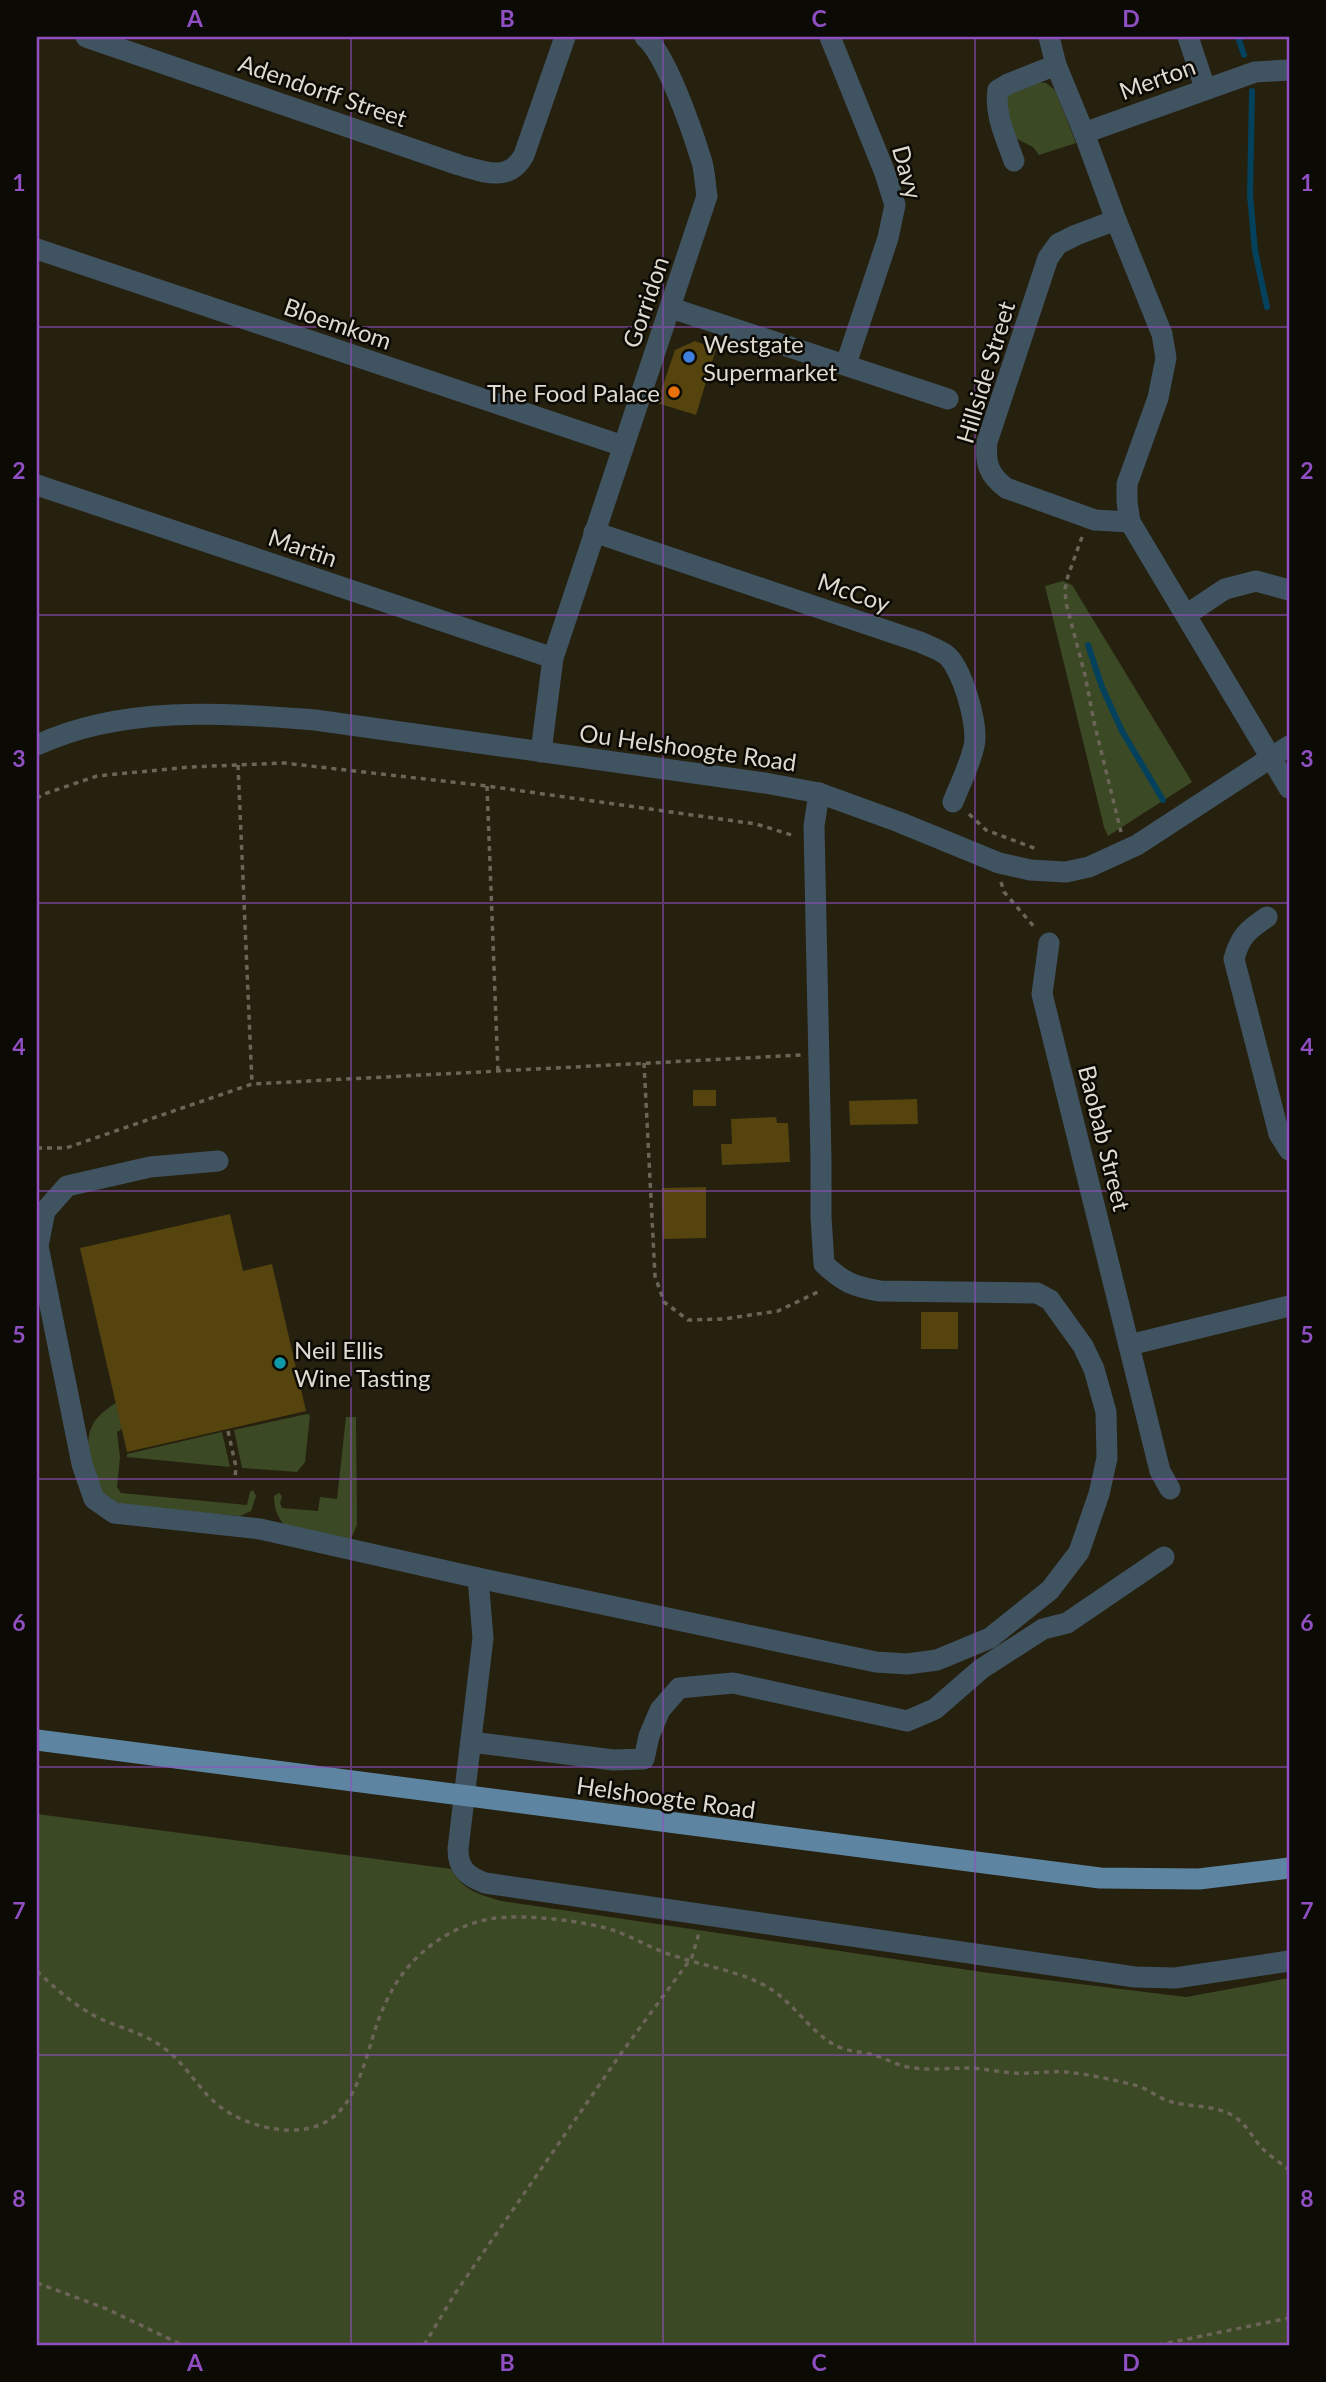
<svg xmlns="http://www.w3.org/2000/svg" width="1326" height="2382" font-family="Lato,sans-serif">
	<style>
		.green { fill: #3c4925 }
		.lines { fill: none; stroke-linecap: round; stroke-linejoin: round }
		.stream { stroke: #04415c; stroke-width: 6 }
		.building { fill: #55440e }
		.path { stroke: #6a6556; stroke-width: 3.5; stroke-dasharray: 5 5; stroke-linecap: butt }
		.minor { stroke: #405361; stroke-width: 21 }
		.major { stroke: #5d85a1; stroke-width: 21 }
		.grid { fill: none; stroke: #8f4fc2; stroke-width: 2; stroke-opacity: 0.55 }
		.shop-dot { fill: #3f7fe0; stroke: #0c0a04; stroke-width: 2.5 }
		.food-dot { fill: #e8710a; stroke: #0c0a04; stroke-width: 2.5 }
		.culture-dot { fill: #0f9aa8; stroke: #0c0a04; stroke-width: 2.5 }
		.labels { text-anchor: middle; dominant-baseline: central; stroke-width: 5; stroke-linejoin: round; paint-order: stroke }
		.street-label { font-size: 24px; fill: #dedacf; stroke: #0c0a04 }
		.poi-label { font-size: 24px; fill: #dedacf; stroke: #0c0a04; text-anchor: start }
		.neatline { fill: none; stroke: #8f4fc2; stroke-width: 2.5 }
		.grid-label { font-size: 23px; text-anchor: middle; font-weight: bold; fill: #8f4fc2 }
	</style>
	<rect width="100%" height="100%" fill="#26200f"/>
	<g class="green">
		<path d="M 1036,82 L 1046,83 L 1055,90 L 1076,143 L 1039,155 L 1033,147 L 1015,138 L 1004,95 Z"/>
		<path d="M 1063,581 L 1072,585 L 1192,782 L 1108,836 L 1104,827 L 1045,586 Z"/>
		<path d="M 116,1403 L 122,1429 L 117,1432 L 120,1457 L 117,1487 L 121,1493 L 247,1505 L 250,1492 L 253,1490 L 256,1496 L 251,1511 L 240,1516 L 120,1505 L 99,1493 C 90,1453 74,1428 116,1403 Z"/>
		<path d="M 307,1414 L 310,1415 L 305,1462 L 297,1472 L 242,1468 L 234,1430 Z"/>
		<path d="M 346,1417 L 356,1417 L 357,1525 L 350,1541 C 335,1538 300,1533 288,1527 C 278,1522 274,1507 274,1496 L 279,1493 L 282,1496 L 280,1503 L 282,1508 L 318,1511 L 320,1497 L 337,1499 Z"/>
		<path d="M 222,1432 L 230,1467 L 127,1457 L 127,1454 Z"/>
		<path d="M 37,1814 L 451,1869 C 462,1890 480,1895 502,1901 L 989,1973 L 1186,1997 L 1289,1978 L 1289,2345 L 37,2345 Z"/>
	</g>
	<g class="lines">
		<g class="stream">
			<path d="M 1238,37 L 1244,55"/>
			<path d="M 1252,91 L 1250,195 L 1255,251 L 1267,307"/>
			<path d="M 1088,645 L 1102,687 L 1122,731 L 1163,800"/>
		</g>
	</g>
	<g class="building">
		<path d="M 695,341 L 716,349 L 696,415 L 657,403 L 675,350 Z"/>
		<rect x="693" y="1090" width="23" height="16"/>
		<path d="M 917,1099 L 918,1124 L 850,1125 L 849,1101 Z"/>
		<path d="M 776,1117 L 777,1123 L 788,1123 L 790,1162 L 722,1165 L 721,1144 L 732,1144 L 731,1119 Z"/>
		<path d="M 706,1187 L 706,1238 L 663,1239 L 662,1188 Z"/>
		<path d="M 230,1214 L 243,1271 L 272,1264 L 306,1411 L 127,1452 L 80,1248 Z"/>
		<rect x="921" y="1312" width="37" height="37"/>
	</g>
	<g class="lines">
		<g class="path">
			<path d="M 1082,537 L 1068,576 L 1065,589 L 1066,603 L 1085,675 L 1094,722 L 1121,832"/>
			<path d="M 238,765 L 252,1084"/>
			<path d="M 487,786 L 498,1072"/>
			<path d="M 37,799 L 41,795 L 97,776 L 190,767 L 284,763 L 487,786 L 756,824 L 795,836"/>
			<path d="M 969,814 L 986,830 L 1039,850"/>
			<path d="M 1001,882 L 1004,892 L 1036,929"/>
			<path d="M 644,1063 L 655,1276 L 664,1302 L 688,1320 L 723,1319 L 778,1311 L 822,1290"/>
			<path d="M 37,1148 L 66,1148 L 252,1084 L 801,1055"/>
			<path d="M 228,1431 L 236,1467 L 235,1478"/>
			<path d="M 37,1971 C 57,1990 77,2008 103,2020 C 124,2029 145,2034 164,2048 C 191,2068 201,2098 233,2115 C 254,2126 280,2133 305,2129 C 350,2122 360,2077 372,2040 C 377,2021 385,2002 395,1985 C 416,1951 451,1926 490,1919 C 522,1913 586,1921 616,1931 C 637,1939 656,1951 678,1957 C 708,1967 743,1972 769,1988 C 797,2005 814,2039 844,2049 C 854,2052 864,2052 873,2055 C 886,2058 896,2065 908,2067 C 928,2071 949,2068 968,2068 C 983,2068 998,2072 1013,2073 C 1030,2074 1048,2071 1065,2072 C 1088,2074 1115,2080 1138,2086 C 1150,2090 1160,2099 1172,2102 C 1191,2107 1212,2105 1230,2114 C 1245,2122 1250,2134 1260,2146 C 1268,2155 1280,2162 1289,2170"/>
			<path d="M 37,2283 L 107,2309 L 182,2345"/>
			<path d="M 424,2345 L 456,2292 L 622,2052 L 692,1957 L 699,1933"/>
			<path d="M 1158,2345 L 1289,2318"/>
		</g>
		<g class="minor">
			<path d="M 86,37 L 459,165 C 484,172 509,183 524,155 L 565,37"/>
			<path d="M 830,37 L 885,173 L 895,205 L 888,238 L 846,364"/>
			<path d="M 1049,37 L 1056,65 L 1084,133 L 1116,220 L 1162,334 L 1166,358 L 1158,398 L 1127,484 L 1127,502 L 1130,522 L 1289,788"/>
			<path d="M 1188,37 L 1205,88"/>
			<path d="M 1084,133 L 1255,72 L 1289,70"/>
			<path d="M 1014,161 C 1006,138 994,114 998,90 L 1008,84 L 1056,65"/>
			<path d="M 1116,220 L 1076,235 L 1058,244 L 1048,258 L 987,442 C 985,464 989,475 1006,488 L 1095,520 L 1130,522"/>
			<path d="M 37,249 L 623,446"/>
			<path d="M 671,308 L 948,399"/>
			<path d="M 37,485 L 553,658"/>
			<path d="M 594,532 L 920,642 C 928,646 938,649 945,654 C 962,666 979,726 974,746 C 970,765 960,784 953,802"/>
			<path d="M 1186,615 L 1225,589 L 1256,581 L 1289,590"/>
			<path d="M 37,745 C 123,705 223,713 315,720 L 765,783 L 819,793 L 899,822 L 999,863 L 1030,870 L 1066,872 L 1089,867 L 1137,845 L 1289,746"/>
			<path d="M 541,752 L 553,658 L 707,196 C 705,184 705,170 701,159 C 692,130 666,54 645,37"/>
			<path d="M 1267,917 C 1248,930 1240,936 1234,959 L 1279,1134 L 1289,1150"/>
			<path d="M 1049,943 L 1042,994 L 1160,1471 L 1170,1489"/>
			<path d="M 218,1161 L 150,1167 L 67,1186 L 45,1211 L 38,1246 L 82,1464 L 94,1499 L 114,1513 L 260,1529 L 478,1578 L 483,1638 L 458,1849 C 458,1869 467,1876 485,1883 L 1135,1977 L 1175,1978 L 1289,1961"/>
			<path d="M 1129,1345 L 1289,1306"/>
			<path d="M 478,1578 L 876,1662 L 907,1664 L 937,1660 L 990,1638 L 1050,1590 L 1079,1552 L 1099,1494 L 1107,1458 L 1106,1412 L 1094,1369 L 1083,1346 L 1050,1300 L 1037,1293 L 880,1291 C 854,1287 843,1282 824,1264 L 821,1217 L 821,1161 L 814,826 L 819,793"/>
			<path d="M 471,1742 L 613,1760 L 644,1759 L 649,1736 L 660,1710 L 679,1688 L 733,1683 L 907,1721 L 935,1709 L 981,1669 L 1043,1629 L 1067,1623 L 1164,1557"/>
		</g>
		<path class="major" d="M 37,1740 L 1100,1878 L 1199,1879 L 1289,1868"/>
	</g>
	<path class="grid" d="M 351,37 L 351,2345M 663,37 L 663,2345M 975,37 L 975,2345M 37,327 L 1289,327M 37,615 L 1289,615M 37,903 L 1289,903M 37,1191 L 1289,1191M 37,1479 L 1289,1479M 37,1767 L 1289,1767M 37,2055 L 1289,2055"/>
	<circle class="shop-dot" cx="689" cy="357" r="7"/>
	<circle class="food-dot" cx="674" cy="392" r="7"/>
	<circle class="culture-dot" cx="280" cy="1363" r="7"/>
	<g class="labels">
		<g class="street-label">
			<text transform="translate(1157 78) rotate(-20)">Merton</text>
			<text transform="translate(323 90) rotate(19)">Adendorff Street</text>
			<text transform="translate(908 172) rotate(75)">Davy</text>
			<text transform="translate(645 302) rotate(-71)">Gorridon</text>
			<text transform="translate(338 323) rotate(19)">Bloemkom</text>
			<text transform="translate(985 372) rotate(-73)">Hillside Street</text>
			<text transform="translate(303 547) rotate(19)">Martin</text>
			<text transform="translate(854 592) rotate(19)">McCoy</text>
			<text transform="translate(688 747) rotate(8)">Ou Helshoogte Road</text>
			<text transform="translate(1105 1138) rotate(76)">Baobab Street</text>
			<text transform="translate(666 1797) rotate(8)">Helshoogte Road</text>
		</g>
		<g class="poi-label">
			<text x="703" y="343">Westgate<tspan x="703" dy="28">Supermarket</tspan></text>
			<text x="660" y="392" text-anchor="end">The Food Palace</text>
			<text x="294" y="1349">Neil Ellis<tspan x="294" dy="28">Wine Tasting</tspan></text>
		</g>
	</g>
	<rect width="1326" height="2382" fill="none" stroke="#0c0a04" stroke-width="77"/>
	<rect x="38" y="38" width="1250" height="2306" class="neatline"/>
	<g class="grid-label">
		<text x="195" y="27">A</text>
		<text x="507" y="27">B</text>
		<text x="819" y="27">C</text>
		<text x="1131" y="27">D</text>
		<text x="19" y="191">1</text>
		<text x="1307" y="191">1</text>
		<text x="19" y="479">2</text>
		<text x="1307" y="479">2</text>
		<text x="19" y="767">3</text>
		<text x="1307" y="767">3</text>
		<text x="19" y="1055">4</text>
		<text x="1307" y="1055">4</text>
		<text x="19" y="1343">5</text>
		<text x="1307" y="1343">5</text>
		<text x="19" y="1631">6</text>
		<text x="1307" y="1631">6</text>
		<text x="19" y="1919">7</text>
		<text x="1307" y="1919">7</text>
		<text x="19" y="2207">8</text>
		<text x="1307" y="2207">8</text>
		<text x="195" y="2371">A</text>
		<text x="507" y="2371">B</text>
		<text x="819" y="2371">C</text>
		<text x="1131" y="2371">D</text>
	</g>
</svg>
